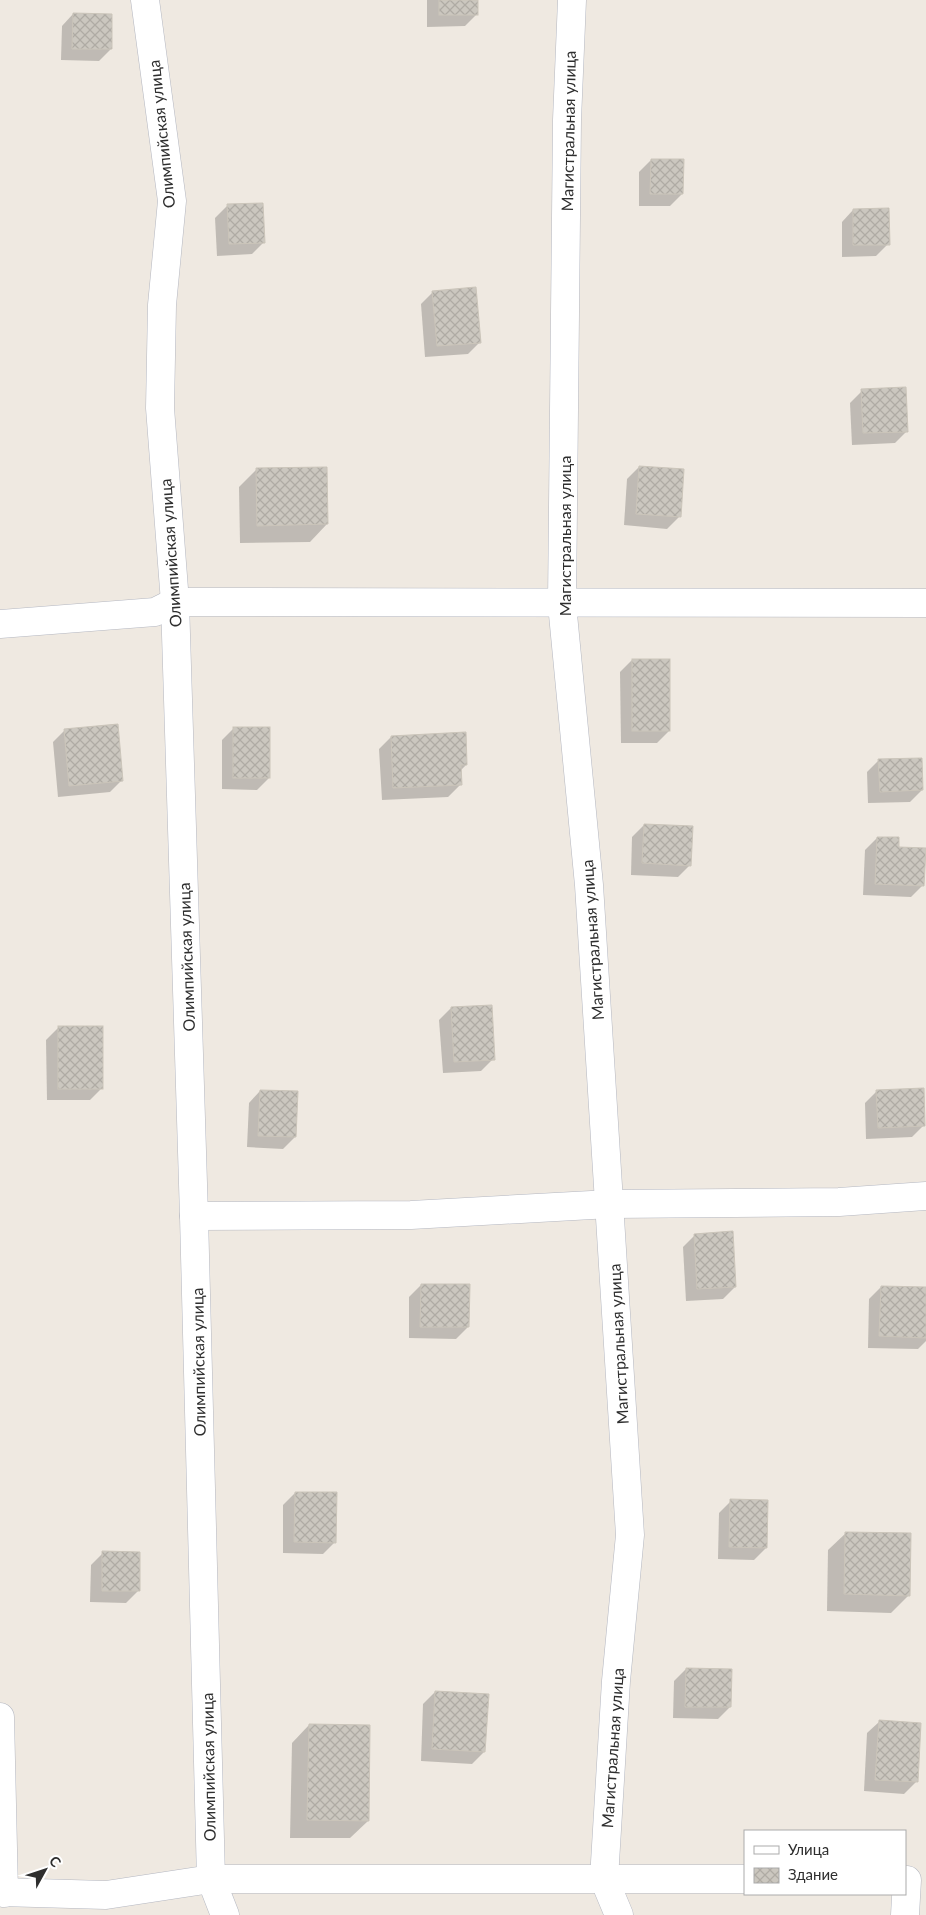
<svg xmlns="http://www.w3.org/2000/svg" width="926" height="1915" font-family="Lato,sans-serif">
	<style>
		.shadow { fill: #0003 }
		.building { fill: url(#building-cross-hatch); stroke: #cbc5ba }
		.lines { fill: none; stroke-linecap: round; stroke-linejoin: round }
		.minor-casing { stroke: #b4b7c1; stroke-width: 29 }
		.minor { stroke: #fff; stroke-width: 28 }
		.labels { text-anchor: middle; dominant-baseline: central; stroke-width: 4; stroke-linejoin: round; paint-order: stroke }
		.street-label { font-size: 16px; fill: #2e2e2e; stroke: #fff }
	</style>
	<defs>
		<pattern id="building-cross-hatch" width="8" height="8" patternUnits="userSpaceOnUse" patternTransform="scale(1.25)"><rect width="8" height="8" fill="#cbc7bf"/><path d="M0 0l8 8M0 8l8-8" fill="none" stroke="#afaba4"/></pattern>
	</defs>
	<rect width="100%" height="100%" fill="#efe9e1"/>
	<g class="shadow">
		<path d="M 427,0 L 477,0 L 477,14 L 465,26 L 427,27 Z"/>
		<path d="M 73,14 L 111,49 L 99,61 L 61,60 L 62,26 Z"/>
		<path d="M 651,160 L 682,194 L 670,206 L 639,206 L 639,172 Z"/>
		<path d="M 227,206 L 264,242 L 252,254 L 217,256 L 215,218 Z"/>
		<path d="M 853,210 L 888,244 L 876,256 L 842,257 L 842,222 Z"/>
		<path d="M 433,292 L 480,342 L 468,354 L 425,357 L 421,304 Z"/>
		<path d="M 862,391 L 907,431 L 895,443 L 852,445 L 850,403 Z"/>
		<path d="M 639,467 L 679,517 L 667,529 L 624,525 L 627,479 Z"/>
		<path d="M 257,469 L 327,524 L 310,542 L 240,543 L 239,487 Z"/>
		<path d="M 632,660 L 669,731 L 657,743 L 621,743 L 620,672 Z"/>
		<path d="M 234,728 L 269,778 L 257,790 L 222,789 L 222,740 Z"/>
		<path d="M 65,730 L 122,780 L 110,792 L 58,797 L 53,742 Z"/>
		<path d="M 391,737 L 466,765 L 460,771 L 460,785 L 448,797 L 382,800 L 379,749 Z"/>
		<path d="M 879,760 L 922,790 L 910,802 L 868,803 L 867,772 Z"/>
		<path d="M 644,825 L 690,865 L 678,877 L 631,875 L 632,837 Z"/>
		<path d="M 877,838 L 923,885 L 911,897 L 863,895 L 865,850 Z"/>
		<path d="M 451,1008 L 493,1059 L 481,1071 L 443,1073 L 439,1020 Z"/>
		<path d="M 58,1028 L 102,1088 L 90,1100 L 47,1100 L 46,1040 Z"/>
		<path d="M 260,1091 L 295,1137 L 283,1149 L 247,1147 L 249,1103 Z"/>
		<path d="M 877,1091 L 924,1125 L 912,1137 L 866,1139 L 865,1103 Z"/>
		<path d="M 695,1235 L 735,1287 L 723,1299 L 686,1301 L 683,1247 Z"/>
		<path d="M 421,1285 L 468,1327 L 456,1339 L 409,1338 L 409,1297 Z"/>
		<path d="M 881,1287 L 926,1289 L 926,1341 L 918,1349 L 868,1348 L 869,1299 Z"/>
		<path d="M 295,1493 L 335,1542 L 323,1554 L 283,1553 L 283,1505 Z"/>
		<path d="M 731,1501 L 766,1548 L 754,1560 L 718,1559 L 719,1513 Z"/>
		<path d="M 846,1533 L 909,1595 L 891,1613 L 827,1611 L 828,1550 Z"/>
		<path d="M 103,1553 L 138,1591 L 126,1603 L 90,1602 L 91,1565 Z"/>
		<path d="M 686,1669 L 730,1707 L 718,1719 L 673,1718 L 674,1681 Z"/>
		<path d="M 435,1692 L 484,1752 L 472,1764 L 421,1761 L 423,1704 Z"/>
		<path d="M 879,1722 L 916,1782 L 904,1794 L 864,1791 L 867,1733 Z"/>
		<path d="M 309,1725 L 368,1821 L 350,1838 L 290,1838 L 292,1743 Z"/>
	</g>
	<g class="building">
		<rect x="439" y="0" width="39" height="15"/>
		<path d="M 73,13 L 112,14 L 112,49 L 72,49 Z"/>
		<path d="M 651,159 L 684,159 L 683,194 L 650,194 Z"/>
		<path d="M 263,203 L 265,243 L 229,244 L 227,204 Z"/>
		<path d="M 889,208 L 890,245 L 853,245 L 853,209 Z"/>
		<path d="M 476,287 L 481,343 L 437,346 L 432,291 Z"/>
		<path d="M 906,387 L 908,432 L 863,433 L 861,389 Z"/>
		<path d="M 639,466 L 684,469 L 681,517 L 636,514 Z"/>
		<path d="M 327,467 L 328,524 L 257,526 L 256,468 Z"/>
		<rect x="632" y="659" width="38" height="72"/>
		<path d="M 118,724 L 123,781 L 69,786 L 64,729 Z"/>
		<rect x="233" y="727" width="37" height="51"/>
		<path d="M 466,732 L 467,765 L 461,765 L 462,785 L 393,788 L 391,736 Z"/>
		<path d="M 922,758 L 923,790 L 880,792 L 878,759 Z"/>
		<path d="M 644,824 L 693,826 L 691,866 L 642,863 Z"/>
		<path d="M 877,837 L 899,837 L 899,847 L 926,848 L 924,886 L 875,884 Z"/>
		<path d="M 492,1005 L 495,1060 L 454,1062 L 451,1007 Z"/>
		<rect x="58" y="1026" width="45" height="63"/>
		<path d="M 924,1088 L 925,1126 L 878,1128 L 876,1090 Z"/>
		<path d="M 260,1090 L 298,1091 L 296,1137 L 258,1136 Z"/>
		<path d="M 733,1231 L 736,1287 L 697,1289 L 694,1234 Z"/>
		<path d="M 421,1284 L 470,1284 L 469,1327 L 420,1327 Z"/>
		<path d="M 881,1286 L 926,1287 L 926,1338 L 879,1336 Z"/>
		<path d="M 295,1492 L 337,1492 L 336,1543 L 294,1542 Z"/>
		<path d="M 730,1499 L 768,1500 L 767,1548 L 729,1547 Z"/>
		<path d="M 845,1532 L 911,1533 L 910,1596 L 844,1594 Z"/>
		<path d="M 102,1551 L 140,1552 L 140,1591 L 102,1591 Z"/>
		<path d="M 686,1668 L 732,1669 L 731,1707 L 685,1707 Z"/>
		<path d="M 435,1691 L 489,1694 L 485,1752 L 432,1749 Z"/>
		<path d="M 879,1720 L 921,1723 L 918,1782 L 875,1780 Z"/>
		<path d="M 309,1724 L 370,1725 L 369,1821 L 307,1820 Z"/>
	</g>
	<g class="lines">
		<defs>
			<g id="minor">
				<path d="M 145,0 L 172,201 L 162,305 L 160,408 L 175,602 L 194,1216 L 211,1879 L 225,1915"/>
				<path d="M 572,0 L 567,120 L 562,604 L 589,885 L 630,1535 L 616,1681 L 604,1879 L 619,1915"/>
				<path d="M 0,624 L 155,612 L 175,602 L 926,603"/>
				<path d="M 194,1216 L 411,1215 L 610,1204 L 839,1202 L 926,1196"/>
				<path d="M 0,1717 L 4,1893"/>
				<path d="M 0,1892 L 106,1895 L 211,1879 L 745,1879"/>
				<path d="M 905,1915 L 907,1880"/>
			</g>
		</defs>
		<use href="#minor" class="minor-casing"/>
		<use href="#minor" class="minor"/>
	</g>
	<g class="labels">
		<g class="street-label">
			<text transform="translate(568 131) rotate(-89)">Магистральная улица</text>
			<text transform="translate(161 134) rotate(-96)">Олимпийская улица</text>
			<text transform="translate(564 536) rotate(-90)">Магистральная улица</text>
			<text transform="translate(170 553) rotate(-94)">Олимпийская улица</text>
			<text transform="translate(592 940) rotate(-94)">Магистральная улица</text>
			<text transform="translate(186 957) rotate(-92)">Олимпийская улица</text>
			<text transform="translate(618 1344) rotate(-93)">Магистральная улица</text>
			<text transform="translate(198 1362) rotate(-91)">Олимпийская улица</text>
			<text transform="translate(612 1748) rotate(-86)">Магистральная улица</text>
			<text transform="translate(208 1767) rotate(-91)">Олимпийская улица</text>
		</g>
	</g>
	<rect x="744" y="1830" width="162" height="65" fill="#ffffff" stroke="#ababab"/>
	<rect x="754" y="1846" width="25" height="8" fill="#ffffff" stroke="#ababab"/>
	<text x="788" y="1855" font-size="15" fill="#2e2e2e">Улица</text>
	<rect x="754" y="1868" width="25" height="15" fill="url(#building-cross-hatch)" stroke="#ababab"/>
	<text x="788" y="1880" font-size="15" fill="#2e2e2e">Здание</text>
	<g transform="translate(45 1870) rotate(50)" stroke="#ffffff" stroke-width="4" paint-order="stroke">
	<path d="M0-4L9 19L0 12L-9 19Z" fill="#2e2e2e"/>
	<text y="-8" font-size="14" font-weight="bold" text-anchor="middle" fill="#2e2e2e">С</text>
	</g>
</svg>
